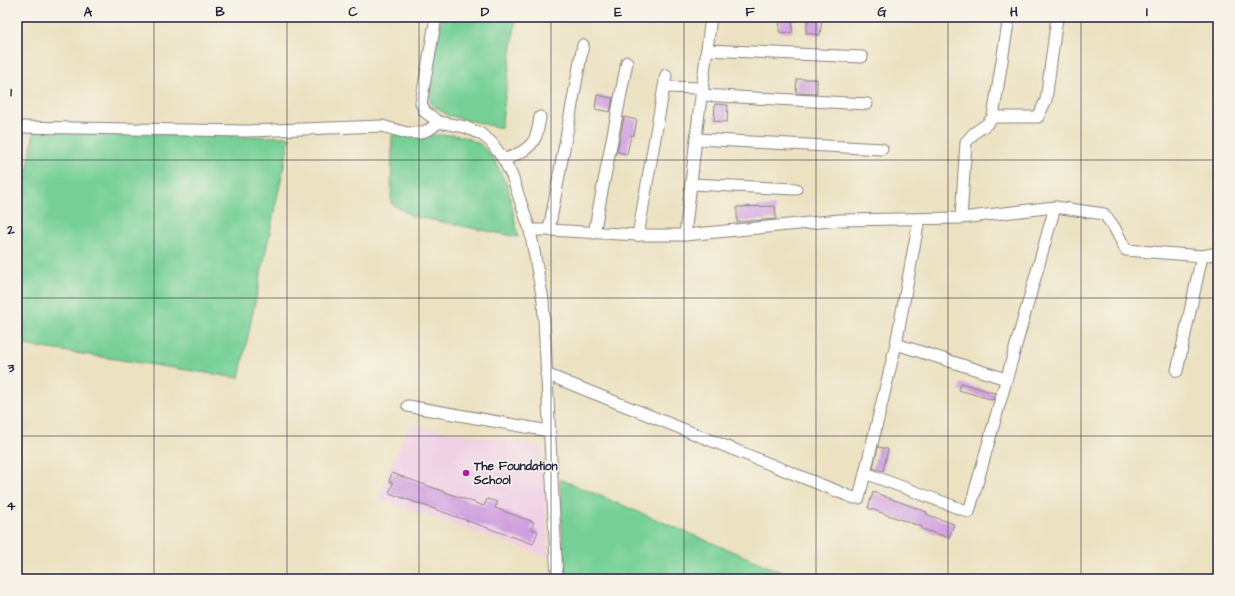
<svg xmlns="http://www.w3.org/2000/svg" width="1235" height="596" font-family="'Architects Daughter',sans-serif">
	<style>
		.built { fill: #f0d0e5 }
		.green { fill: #76d096; stroke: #4c7968 }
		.building { fill: #cf9fdf }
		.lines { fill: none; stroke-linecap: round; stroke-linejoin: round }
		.minor-casing { stroke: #87827e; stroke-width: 13 }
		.path { stroke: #87827e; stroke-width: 1.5; stroke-dasharray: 1 3; stroke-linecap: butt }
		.minor { stroke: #fff; stroke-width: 11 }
		.grid { fill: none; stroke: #22223b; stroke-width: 1; stroke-opacity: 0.55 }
		.poi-dot { fill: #b5179e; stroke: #f7f3e8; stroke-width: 1.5 }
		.labels { text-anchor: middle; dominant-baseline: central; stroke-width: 3.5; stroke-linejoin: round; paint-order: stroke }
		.poi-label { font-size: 12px; font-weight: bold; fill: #22223b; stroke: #f7f3e8; text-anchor: start }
		.neatline { fill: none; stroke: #22223b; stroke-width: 1.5 }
		.grid-label { font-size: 13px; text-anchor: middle; font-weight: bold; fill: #22223b }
	</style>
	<rect width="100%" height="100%" fill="#f7f3e8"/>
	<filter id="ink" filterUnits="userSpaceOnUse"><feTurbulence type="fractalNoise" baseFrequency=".025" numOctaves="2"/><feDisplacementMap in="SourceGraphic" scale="8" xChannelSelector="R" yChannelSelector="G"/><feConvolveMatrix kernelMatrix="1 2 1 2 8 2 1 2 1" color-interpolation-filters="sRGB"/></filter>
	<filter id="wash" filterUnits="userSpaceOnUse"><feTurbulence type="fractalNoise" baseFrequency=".012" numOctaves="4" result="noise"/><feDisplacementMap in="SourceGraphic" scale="16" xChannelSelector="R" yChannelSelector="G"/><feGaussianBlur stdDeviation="0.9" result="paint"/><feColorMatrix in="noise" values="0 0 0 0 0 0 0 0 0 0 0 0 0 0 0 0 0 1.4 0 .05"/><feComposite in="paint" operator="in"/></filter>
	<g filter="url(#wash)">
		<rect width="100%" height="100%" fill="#ece2c2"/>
		<g class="built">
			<path d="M 557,17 L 613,17 L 612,21 Z"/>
			<path d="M 409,425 L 542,447 L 548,557 L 377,499 Z"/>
		</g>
		<g class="green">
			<path d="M 441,17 L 516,17 L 501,128 L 447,115 L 432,105 L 429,97 Z"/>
			<path d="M 34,132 L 290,137 L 239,378 L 17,344 L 17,231 Z"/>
			<path d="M 392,135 L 454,135 L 467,138 L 480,144 L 485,149 L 494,160 L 508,187 L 518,237 L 412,216 L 391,203 Z"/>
			<path d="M 560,479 L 798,579 L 564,579 Z"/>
		</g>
		<g id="blocks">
			<g class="building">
				<path d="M 780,17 L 793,17 L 792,33 L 779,32 Z"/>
				<path d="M 808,18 L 822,19 L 820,35 L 806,33 Z"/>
				<path d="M 797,79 L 817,79 L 817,94 L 796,93 Z"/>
				<path d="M 597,95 L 613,98 L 610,112 L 595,109 Z"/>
				<path d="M 715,104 L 728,105 L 727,122 L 714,121 Z"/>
				<path d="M 624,117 L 637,120 L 634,135 L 631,135 L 627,154 L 617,152 Z"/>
				<path d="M 775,206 L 776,219 L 737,222 L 737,207 Z"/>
				<path d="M 961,383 L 995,393 L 993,400 L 959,390 Z"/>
				<path d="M 878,447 L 888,449 L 883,471 L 873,468 Z"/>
				<path d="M 392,473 L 484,506 L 487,499 L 498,502 L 495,508 L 534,522 L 531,529 L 538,531 L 533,544 L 389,493 L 393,483 L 389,481 Z"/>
				<path d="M 873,492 L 927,512 L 926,514 L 954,524 L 949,538 L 922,529 L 922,527 L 868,508 Z"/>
			</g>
		</g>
	</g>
	<g filter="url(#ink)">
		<use href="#blocks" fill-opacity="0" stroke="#87827e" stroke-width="1"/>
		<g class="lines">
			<defs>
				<g id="minor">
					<path d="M 436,17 L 421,103 L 425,112 L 439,122 L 465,127 L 481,134 L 491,142 L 504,160 L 512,176 L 530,230 L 543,300 L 557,579"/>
					<path d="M 707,50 L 862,57"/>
					<path d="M 665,87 L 703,88"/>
					<path d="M 702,95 L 867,104"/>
					<path d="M 993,117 L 1038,117 L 1046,100 L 1057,17"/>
					<path d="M 17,127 L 246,131 L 382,126 L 407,133 L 420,133 L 430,129 L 439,122"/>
					<path d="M 697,139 L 882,149"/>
					<path d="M 504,160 C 515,155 530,150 535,138 C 538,132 539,123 540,117"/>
					<path d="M 691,184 L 796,189"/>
					<path d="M 961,218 L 966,142 L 974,133 L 987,124 L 993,117 L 1009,17"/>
					<path d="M 530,230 L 549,230 L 638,235 L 685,235 L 840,220 L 961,218 L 1055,207 L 1104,214 L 1114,227 L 1126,250 L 1202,256 L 1218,253"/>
					<path d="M 549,230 L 583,45"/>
					<path d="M 594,233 L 627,62"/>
					<path d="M 638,235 L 666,75"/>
					<path d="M 685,235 L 698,121 L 711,17"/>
					<path d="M 896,344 L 1006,379"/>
					<path d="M 1177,371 L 1202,256"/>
					<path d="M 546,374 L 854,498 L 859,498 L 896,344 L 919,220"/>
					<path d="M 408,406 L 549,431"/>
					<path d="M 865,473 L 969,512 L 1055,207"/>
				</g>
			</defs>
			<use href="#minor" class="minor-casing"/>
			<path class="path" d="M 17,176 L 22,147"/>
			<use href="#minor" class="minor"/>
		</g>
	</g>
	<path class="grid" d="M 154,17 L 154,579M 287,17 L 287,579M 419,17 L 419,579M 551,17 L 551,579M 684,17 L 684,579M 816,17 L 816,579M 948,17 L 948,579M 1081,17 L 1081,579M 17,160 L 1218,160M 17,298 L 1218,298M 17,436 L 1218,436"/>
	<circle class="poi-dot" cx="466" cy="473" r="4"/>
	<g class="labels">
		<g class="poi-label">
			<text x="474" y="466">The Foundation<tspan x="474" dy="14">School</tspan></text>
		</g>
	</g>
	<rect width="1235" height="596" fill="none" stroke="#f7f3e8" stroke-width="44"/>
	<rect x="22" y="22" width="1191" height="552" class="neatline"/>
	<g class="grid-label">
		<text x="88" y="16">A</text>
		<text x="220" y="16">B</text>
		<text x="353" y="16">C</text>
		<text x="485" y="16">D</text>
		<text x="618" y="16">E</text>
		<text x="750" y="16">F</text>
		<text x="882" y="16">G</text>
		<text x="1014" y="16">H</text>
		<text x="1147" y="16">I</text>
		<text x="11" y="96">1</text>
		<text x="11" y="234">2</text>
		<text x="11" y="372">3</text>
		<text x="11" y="510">4</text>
	</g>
</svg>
